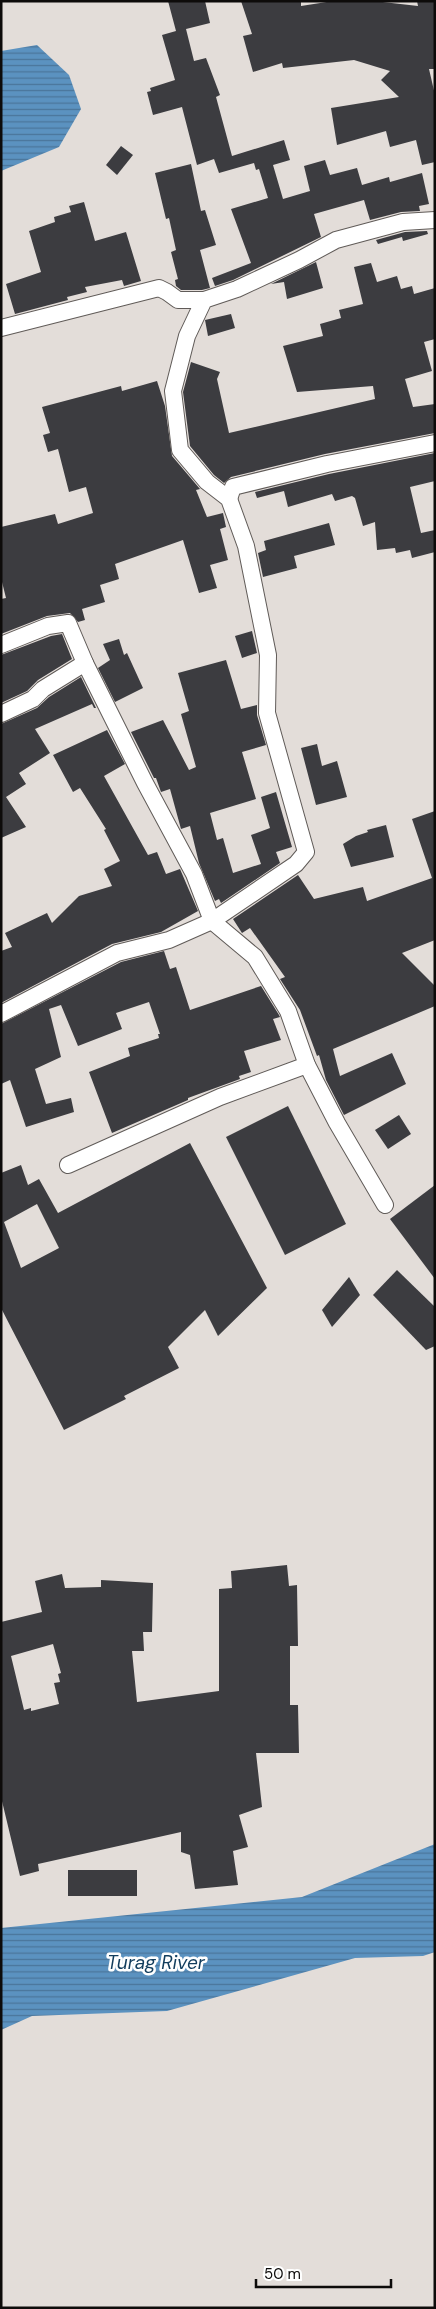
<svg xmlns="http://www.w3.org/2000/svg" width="436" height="2309" font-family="'DM Sans',sans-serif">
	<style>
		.water { fill: url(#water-rules) }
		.building { fill: #3c3c40; fill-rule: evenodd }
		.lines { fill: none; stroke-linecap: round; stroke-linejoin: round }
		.street-casing { stroke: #605b58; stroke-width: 18 }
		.street { stroke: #fff; stroke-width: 16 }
		.labels { text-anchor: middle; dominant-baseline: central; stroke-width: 5; stroke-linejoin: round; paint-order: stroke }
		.water-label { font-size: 19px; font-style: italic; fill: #123d5d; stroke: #fff }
	</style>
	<defs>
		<pattern id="water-rules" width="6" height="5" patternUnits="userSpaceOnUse" patternTransform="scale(1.25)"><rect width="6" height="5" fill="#5b92c0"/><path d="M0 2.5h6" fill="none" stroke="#4a759a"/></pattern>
	</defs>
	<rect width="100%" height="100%" fill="#e3ddd9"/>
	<g class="water">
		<path d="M 37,45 L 69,75 L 81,109 L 59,147 L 1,171 L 1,51 Z"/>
		<path d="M 435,1844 L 435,1952 L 423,1956 L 355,1958 L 167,2011 L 32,2016 L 1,2030 L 1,1928 L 302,1897 Z"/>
	</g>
	<g class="building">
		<path d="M 168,1 L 205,1 L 210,23 L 186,29 L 194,61 L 206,58 L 220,95 L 216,97 L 232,156 L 284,140 L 290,160 L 273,165 L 283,199 L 310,191 L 304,166 L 325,160 L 330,175 L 357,168 L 362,185 L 389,177 L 390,182 L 422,173 L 429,204 L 419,206 L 420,211 L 401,212 L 370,220 L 364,200 L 314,214 L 321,237 L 233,280 L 215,286 L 212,278 L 251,263 L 231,209 L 268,198 L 259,169 L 256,170 L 254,163 L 219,173 L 214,159 L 197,165 L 182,107 L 153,115 L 147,92 L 151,91 L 150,88 L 175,80 L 162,35 L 176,31 Z"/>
		<path d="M 241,1 L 301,1 L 301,6 L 333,1 L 374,1 L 418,6 L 417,1 L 435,1 L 435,69 L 429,69 L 435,95 L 435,162 L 422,165 L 416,140 L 390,147 L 386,131 L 337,145 L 331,108 L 399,97 L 381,80 L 390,71 L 354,60 L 283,68 L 282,63 L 253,72 L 243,36 L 252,34 Z"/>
		<path d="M 121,146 L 133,155 L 117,175 L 106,165 Z"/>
		<path d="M 191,164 L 201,211 L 205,210 L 216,245 L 200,250 L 210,288 L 202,290 L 181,290 L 176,286 L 175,280 L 178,279 L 171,252 L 176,250 L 169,218 L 166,219 L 155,173 Z"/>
		<path d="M 84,202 L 95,241 L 126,232 L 141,281 L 124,286 L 122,280 L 85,287 L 87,292 L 67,297 L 68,300 L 15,314 L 6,284 L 41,272 L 29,231 L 55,222 L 54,217 L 71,212 L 69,206 Z"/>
		<path d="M 427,231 L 428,234 L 403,241 L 402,237 L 378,244 L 376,240 L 405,232 Z"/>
		<path d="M 316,262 L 323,288 L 287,299 L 284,282 L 271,284 Z"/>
		<path d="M 371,263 L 377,282 L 397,276 L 401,289 L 412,286 L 414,294 L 435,288 L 435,339 L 424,342 L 432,371 L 405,379 L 413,407 L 435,404 L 435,433 L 325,454 L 231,477 L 224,483 L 214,475 L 190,446 L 183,392 L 191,362 L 220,372 L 217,379 L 229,433 L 375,399 L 373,386 L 297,392 L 283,346 L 323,336 L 320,324 L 341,318 L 339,310 L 363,304 L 354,267 Z"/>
		<path d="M 231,314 L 235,328 L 208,336 L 205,320 Z"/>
		<path d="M 157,381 L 165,406 L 172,456 L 200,489 L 196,490 L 207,517 L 223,513 L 226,527 L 220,529 L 228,560 L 210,565 L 217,588 L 199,593 L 183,540 L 115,564 L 119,579 L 100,585 L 105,602 L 82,609 L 85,620 L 78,622 L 70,613 L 47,616 L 1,634 L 1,599 L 6,598 L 1,578 L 1,527 L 55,514 L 58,524 L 93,513 L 86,487 L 69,492 L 58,449 L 48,452 L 43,435 L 50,433 L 42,407 L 121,386 L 122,391 Z"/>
		<path d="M 435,453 L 435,481 L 410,487 L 421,533 L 435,530 L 435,552 L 412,558 L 410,550 L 396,553 L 395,548 L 377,550 L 375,522 L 363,526 L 355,498 L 352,496 L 335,501 L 332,494 L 288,507 L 284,491 L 257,498 L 255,492 L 329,474 Z"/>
		<path d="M 329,523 L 335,545 L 294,556 L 297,568 L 263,577 L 258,553 L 266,550 L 264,541 Z"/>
		<path d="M 252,631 L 257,653 L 242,658 L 235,636 Z"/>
		<path d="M 62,634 L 72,659 L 38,680 L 27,691 L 1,703 L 1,655 L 51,636 Z"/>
		<path d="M 119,639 L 124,655 L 127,653 L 143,688 L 115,702 L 98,668 L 110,660 L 103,644 Z"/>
		<path d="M 226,660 L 241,709 L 257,705 L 257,715 L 266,745 L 242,752 L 256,799 L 210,813 L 217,840 L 223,838 L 233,873 L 261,864 L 251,835 L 270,828 L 261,797 L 276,792 L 292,847 L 276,852 L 280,863 L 221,903 L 219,899 L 215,901 L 199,863 L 190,826 L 181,829 L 170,789 L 161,792 L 156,778 L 154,778 L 131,732 L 163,720 L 189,770 L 196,767 L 181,714 L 189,711 L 178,673 Z"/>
		<path d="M 81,677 L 96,708 L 94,708 L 92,704 L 35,729 L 50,753 L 19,773 L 26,784 L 6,797 L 26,827 L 1,838 L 1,724 L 37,708 L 49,697 Z"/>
		<path d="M 107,730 L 125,764 L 104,776 L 148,855 L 157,852 L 166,874 L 180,869 L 198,911 L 161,932 L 112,944 L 1,1003 L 1,951 L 12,947 L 5,933 L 47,913 L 52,923 L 79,896 L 112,886 L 104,869 L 120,861 L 104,830 L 106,829 L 80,788 L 73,792 L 53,755 Z"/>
		<path d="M 317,744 L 322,766 L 337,761 L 347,797 L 316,805 L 301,748 Z"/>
		<path d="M 435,811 L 435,940 L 402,953 L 435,986 L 435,1006 L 333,1049 L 340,1076 L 392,1053 L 406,1084 L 344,1115 L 326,1080 L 319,1055 L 317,1056 L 300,1010 L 280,979 L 285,977 L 250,928 L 242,933 L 233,919 L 298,875 L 314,899 L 363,887 L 367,901 L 432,878 L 412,819 Z"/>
		<path d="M 386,825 L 394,857 L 351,867 L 343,844 L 356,836 L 368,832 L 367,830 Z"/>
		<path d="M 164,951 L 170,969 L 176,967 L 190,1010 L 261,986 L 279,1015 L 280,1017 L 273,1019 L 281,1040 L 244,1051 L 251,1072 L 239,1076 L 240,1079 L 188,1098 L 188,1100 L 112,1133 L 89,1072 L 130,1056 L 128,1048 L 159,1038 L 158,1034 L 160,1034 L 149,1002 L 116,1013 L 122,1029 L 78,1046 L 61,1005 L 49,1009 L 61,1057 L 35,1069 L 46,1104 L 71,1098 L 74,1112 L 26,1127 L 10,1080 L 1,1084 L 1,1024 L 121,962 Z"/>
		<path d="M 288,1106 L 346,1224 L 285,1255 L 226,1137 Z"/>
		<path d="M 399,1115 L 411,1134 L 388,1149 L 375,1130 Z"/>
		<path d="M 190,1143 L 267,1288 L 218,1336 L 205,1310 L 168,1347 L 179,1368 L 124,1396 L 126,1399 L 64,1430 L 1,1308 L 1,1173 L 21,1165 L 28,1185 L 39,1179 L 58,1213 ZM 37,1204 L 59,1248 L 21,1268 L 4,1222 Z"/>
		<path d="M 435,1185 L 435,1279 L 390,1219 Z"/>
		<path d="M 397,1270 L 435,1307 L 435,1346 L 426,1350 L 373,1295 Z"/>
		<path d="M 349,1277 L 360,1295 L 332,1327 L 322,1310 Z"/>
		<path d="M 287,1565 L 289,1586 L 297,1585 L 298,1646 L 290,1646 L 290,1705 L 298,1705 L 299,1753 L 256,1753 L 262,1807 L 239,1815 L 248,1847 L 233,1851 L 238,1885 L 195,1889 L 190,1855 L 181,1852 L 181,1832 L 38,1864 L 39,1871 L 20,1876 L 1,1797 L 1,1622 L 42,1612 L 35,1581 L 62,1574 L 65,1588 L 101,1587 L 101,1580 L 153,1583 L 152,1632 L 143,1632 L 144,1651 L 132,1651 L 137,1702 L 219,1691 L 219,1589 L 232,1588 L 231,1571 ZM 53,1644 L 61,1673 L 58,1674 L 60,1682 L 54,1683 L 59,1704 L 31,1711 L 31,1708 L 24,1710 L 11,1656 Z"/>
		<rect x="68" y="1870" width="69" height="26"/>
	</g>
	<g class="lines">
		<defs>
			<g id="street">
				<path d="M 1,328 L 159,288 L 167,292 L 178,300 L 204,300"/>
				<path d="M 229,499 L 233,487 L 327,464 L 435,443"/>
				<path d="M 1,645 L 48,626 L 68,623 L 85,663 L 145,783 L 194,874 L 212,921 L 255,957 L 288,1011 L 307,1065 L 337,1123 L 385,1205"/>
				<path d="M 1,714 L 33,699 L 43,689 L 85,663"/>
				<path d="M 1,1014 L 117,953 L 169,940 L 212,921 L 296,864 L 306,852 L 267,713 L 268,655 L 246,546 L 229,499 L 207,482 L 180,450 L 173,391 L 187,336 L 204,300 L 237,289 L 299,260 L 336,240 L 403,222 L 435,220"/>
				<path d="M 68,1165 L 220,1097 L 307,1065"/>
			</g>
		</defs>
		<use href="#street" class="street-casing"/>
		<use href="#street" class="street"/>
	</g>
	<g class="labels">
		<g class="water-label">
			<text x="156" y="1962">Turag River</text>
		</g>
	</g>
	<rect width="436" height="2309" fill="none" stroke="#0d0b0a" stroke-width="5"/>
	<path d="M256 2279v8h135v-8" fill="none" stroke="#0d0b0a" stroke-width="2.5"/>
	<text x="264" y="2279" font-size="15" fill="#0d0b0a" stroke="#ffffff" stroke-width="4" paint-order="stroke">50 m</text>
</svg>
